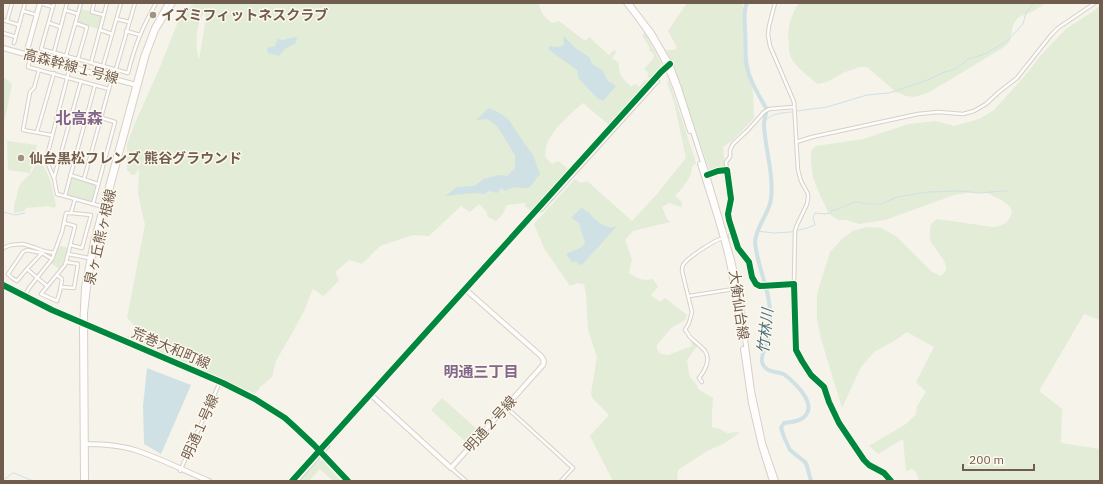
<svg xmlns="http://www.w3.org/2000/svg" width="1103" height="484" font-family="'IBM Plex Sans','Noto Sans JP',sans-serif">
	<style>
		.green { fill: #e2ecd7; fill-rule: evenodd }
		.water { fill: #cfe1e4 }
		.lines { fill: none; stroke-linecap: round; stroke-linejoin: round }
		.stream { stroke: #cfe1e4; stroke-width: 1 }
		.river { stroke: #cfe1e4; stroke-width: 4 }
		.street-casing { stroke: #d5d0c9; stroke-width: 4.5 }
		.secondary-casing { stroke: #d5d0c9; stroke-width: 6 }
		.street { stroke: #fefdfc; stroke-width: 2.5 }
		.secondary { stroke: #fefdfc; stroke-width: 4 }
		.cycleway-casing { stroke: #fdf8ed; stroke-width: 8 }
		.cycleway { stroke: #00873e; stroke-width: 6 }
		.poi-dot { fill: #a09285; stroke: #fdf8ed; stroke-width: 1.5 }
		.labels { text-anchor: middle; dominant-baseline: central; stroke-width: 3; stroke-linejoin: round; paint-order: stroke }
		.poi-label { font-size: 14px; font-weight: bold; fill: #715d4e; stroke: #fdf8ed; text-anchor: start }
		.street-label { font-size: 14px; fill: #715d4e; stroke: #fdf8ed }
		.water-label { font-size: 15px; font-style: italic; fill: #4b7481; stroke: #fdf8ed }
		.neighbourhood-label { font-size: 15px; font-weight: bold; fill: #83668c; stroke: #fdf8ed }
		.quarter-label { font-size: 16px; font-weight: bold; fill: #83668c; stroke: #fdf8ed }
	</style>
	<rect width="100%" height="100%" fill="#f6f3eb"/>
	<g class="green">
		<path d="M 194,3 L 538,3 L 543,15 L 552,23 L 559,21 L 585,41 L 589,37 L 609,55 L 614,50 L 616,52 L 612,58 L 619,63 C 617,72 624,81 631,86 L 636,84 L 639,87 L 646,79 L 648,81 L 609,125 L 583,103 C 572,112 551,131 547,144 C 545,147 546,153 545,157 L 552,164 L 558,161 L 568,169 L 531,211 L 525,206 L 526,203 L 507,205 L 502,215 L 496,221 L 488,217 L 486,211 L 479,204 L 470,212 L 461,206 L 429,236 L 413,235 L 380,246 L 362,264 L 349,260 L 335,272 L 339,280 L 327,293 L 323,296 L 313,289 L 303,313 L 291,335 L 276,361 L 272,377 L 260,387 L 255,394 L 197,368 L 208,357 L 207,355 L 197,367 L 186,364 L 127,337 L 140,331 L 144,327 L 138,329 L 127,318 L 145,225 L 138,194 L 139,168 L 135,175 L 132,175 L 127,170 L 127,144 L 135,123 L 160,67 L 179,19 ZM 205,12 L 206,18 L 199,60 C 195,47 195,23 205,12 Z"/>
		<path d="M 687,3 L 743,3 L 744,29 L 753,93 L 754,118 L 733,140 L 723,147 L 725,168 L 710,172 L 674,66 L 666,50 L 675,50 L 677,47 L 668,31 Z"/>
		<path d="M 799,3 L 1046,3 L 1032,12 L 1021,16 L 1017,19 L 1013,25 L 1010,41 L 1004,47 L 928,93 L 914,97 L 906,96 L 896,92 L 889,86 L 867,67 L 860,67 L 845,72 L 827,82 L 818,84 C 809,77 793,65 790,55 C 789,52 789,48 789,45 C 787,29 790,16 799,3 Z"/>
		<path d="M 1100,6 L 1100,320 L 1084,314 L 1039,391 L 1062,409 L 1061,443 L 1100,449 L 1100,481 L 919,481 L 916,472 L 912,469 L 906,471 L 903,439 L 878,454 L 869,446 L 906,424 L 916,414 L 917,406 L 926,392 L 916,382 L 934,347 L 907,332 L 894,341 L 874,352 L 861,367 L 842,408 L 821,339 L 817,320 L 817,294 L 830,252 L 843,238 L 853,231 L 866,227 L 881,228 L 887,231 L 897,237 L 932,272 L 941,276 C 956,266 933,250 930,239 C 930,236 930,232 930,229 C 930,224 933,222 937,219 L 993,227 C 1003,226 1010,222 1012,211 L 1010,207 L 1003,201 L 987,193 L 972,192 L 954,195 L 885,220 L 859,224 L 847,220 L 839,220 L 833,217 L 828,212 L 820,195 L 813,178 L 811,162 L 811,151 L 816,146 L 863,139 L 909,124 L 935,121 L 954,126 L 979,119 L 994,110 L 1029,71 L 1041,55 L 1066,29 L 1095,10 Z"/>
		<path d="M 80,9 L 90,11 L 91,13 L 101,15 L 102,17 L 99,29 L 77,23 L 76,22 Z"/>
		<path d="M 645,33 L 661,63 L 660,68 L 650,79 L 647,76 L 649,73 L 644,69 L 654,58 L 653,57 L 654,55 L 649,50 L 650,48 L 642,35 Z"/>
		<path d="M 3,78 L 6,79 L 12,84 C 9,98 7,112 3,125 Z"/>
		<path d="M 669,80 L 696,163 L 692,167 C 692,178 682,188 675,196 L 682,202 L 681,207 L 669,203 L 662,207 L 667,219 L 670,222 L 633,231 L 625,240 L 632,259 L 629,273 C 638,279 642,281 653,279 L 658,287 L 651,295 L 660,302 L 665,298 L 687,315 L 685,320 L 671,328 L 657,345 L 657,350 L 661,354 L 668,355 L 692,346 L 691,341 L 686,335 L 687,334 L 698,345 L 687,360 C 688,366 688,373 691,378 C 694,383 697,383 698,389 L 713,398 L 712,411 L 712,427 L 720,429 L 727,433 L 741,432 L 723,444 L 707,451 L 678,470 L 677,481 L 613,481 L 590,436 L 609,415 L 593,399 L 591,394 L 597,357 L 588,330 L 586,294 L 584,284 L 578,283 L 570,286 L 544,248 L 534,224 L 575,179 L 581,183 L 587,181 L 632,221 L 657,194 L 686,158 L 674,102 L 667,82 Z"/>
		<path d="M 7,141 L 37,145 L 30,173 L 8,170 Z"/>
		<path d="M 36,164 L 43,165 L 50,179 L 56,206 L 54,208 L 48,206 L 26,208 L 24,211 L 14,213 L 14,205 L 17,196 L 18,190 L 21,183 L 31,173 Z"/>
		<path d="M 73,178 L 95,184 L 96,185 L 92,201 L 90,202 L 67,196 L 66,194 L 70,179 Z"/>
		<path d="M 58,245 L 68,248 L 63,263 L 59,269 L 51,263 Z"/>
		<path d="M 442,398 L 479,431 L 476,433 L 477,434 L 468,444 L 431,410 Z"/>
		<path d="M 319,460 L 322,460 L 341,481 L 333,481 L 320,469 L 309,481 L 300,481 Z"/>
	</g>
	<g class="water">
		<path d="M 563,35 L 574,47 L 589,57 L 592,64 L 602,70 L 608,81 L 616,86 L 603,101 L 597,98 L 579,79 L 577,70 L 549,50 L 549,46 L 559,47 L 564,45 Z"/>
		<path d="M 294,37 L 297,38 L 296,43 L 285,49 L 279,56 L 268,53 L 267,49 L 268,48 L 275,46 L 278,39 L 283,40 Z"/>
		<path d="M 489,108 L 501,114 L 509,120 L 522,140 L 533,155 L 540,174 L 529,188 L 520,188 L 514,187 L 505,191 L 502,188 L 497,193 L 488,191 L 485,194 L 473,193 L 445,196 L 457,187 L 474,186 L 484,179 L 499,175 L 507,176 L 515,168 L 515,155 L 497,126 L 488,119 L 476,120 Z"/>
		<path d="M 582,207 L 586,211 L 589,212 C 594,220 603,227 613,228 L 614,226 L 616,227 L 582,265 L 578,264 L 576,262 L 572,262 L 566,254 L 582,247 L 585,243 L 579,223 L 571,218 Z"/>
		<path d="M 147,368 L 191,385 L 161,454 L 144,444 L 143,406 Z"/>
	</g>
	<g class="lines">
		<g class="stream">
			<path d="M 797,111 L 827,107 L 867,95 L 889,93 L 927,80 L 945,72 L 956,69 L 968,59 L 985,54 L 1002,44 L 1010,38 L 1023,24 L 1026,13 L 1034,3"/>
			<path d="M 765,121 C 772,113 782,113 792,112"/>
			<path d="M 3,212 L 15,215 L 25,213"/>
			<path d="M 757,231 L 774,233 L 791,232 L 807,228 L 815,225 L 813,218 L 815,213 L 825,214 L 831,213 L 832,210 L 836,210 L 854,202 L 857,202 L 868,204 L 881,204 L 897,197 L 928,192 L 959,191 L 980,193 L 1002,191 L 1007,191"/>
			<path d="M 3,479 C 8,479 10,473 14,473 L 33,481"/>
		</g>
		<g class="river">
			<path d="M 747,3 C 743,11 745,22 745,31 C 746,41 745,52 746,62 C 748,78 758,94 766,108"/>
			<path d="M 766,113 C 765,117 764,121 764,125 C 765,149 774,174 771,199 C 769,214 756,226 755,242 C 757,268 772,293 770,320 C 770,326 769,332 768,338 C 766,345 761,354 762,362 C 766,375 779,370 785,375 C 795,383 818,404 804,417 C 799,422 791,422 784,423 L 781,428 L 784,437 L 790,450 L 805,462 L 807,466 L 811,481"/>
		</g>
		<defs>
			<g id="street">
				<path d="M 40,3 L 53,7"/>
				<path d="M 54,3 L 41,49 L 128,73 C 135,45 142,28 156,3"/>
				<path d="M 94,3 L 92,12 L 104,15"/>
				<path d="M 775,3 L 769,26 L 768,35 L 770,46 L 794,102 L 798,170 L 801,181 L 808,194 L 808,198 L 807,204 L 797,225 L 795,231 L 794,284"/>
				<path d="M 65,10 L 78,14"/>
				<path d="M 23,11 L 37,15"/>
				<path d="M 117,19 L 129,22"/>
				<path d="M 3,20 L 19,25"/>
				<path d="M 7,21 L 12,3"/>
				<path d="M 49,23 L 61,27"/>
				<path d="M 75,23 L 87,27 L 78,59"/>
				<path d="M 100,30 L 112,34"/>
				<path d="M 126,31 L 140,35"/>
				<path d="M 3,33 L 16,37"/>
				<path d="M 14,43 L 25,3"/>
				<path d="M 54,52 L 67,3"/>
				<path d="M 31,55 L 28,67 L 109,89"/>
				<path d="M 66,56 L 81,3"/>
				<path d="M 58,63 L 60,54"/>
				<path d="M 91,63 L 107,3"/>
				<path d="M 103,66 L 121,3"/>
				<path d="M 70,67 L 46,160 L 54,178 L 57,194 L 104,207"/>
				<path d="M 116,69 L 135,3"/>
				<path d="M 39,70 L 34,88 L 30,92 L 23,130 L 51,135"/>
				<path d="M 95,73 L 97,64"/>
				<path d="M 37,132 L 54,73"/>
				<path d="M 796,142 L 812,137 L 918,114 L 938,112 L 963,114 L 974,111 L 986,104 L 999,92 L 1017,78 L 1051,35 L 1058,28 L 1095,3"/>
				<path d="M 727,170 L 726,162 L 730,157 L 730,150 L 733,144 L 748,130 L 764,112 L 769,109 L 794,107"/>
				<path d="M 70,175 L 98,184"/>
				<path d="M 707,175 L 718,171 L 727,170 L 731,199 L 728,214 L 729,220 L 738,248 L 749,262 L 752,277 L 756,284 L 760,286 L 794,284 L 796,350 L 802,361 L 811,375 L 824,387 L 829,402 L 839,423 L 864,460 L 869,465 L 884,473 L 891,481"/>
				<path d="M 54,178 L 81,81"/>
				<path d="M 84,179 L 112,78"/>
				<path d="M 65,196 L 95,85"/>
				<path d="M 93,204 L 115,122 L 102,118"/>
				<path d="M 64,223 L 75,226 L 68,254 L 89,258"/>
				<path d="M 730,236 L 734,235"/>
				<path d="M 70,245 L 82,248 L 91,215 L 71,213"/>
				<path d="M 3,248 L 11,245 L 23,244 L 36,248 L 44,251 L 54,253"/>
				<path d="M 66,262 L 68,254"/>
				<path d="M 27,269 L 42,253"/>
				<path d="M 57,275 L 62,279 L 60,291 L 57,301 L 41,294 L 65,265 L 66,262 L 78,264 L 74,288 L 61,287"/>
				<path d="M 47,286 L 27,269 L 17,281 L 12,278 L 8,274 L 23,252 L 27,250 L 42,253 L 52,259 L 62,232 L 66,213 L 71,213 L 75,199"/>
				<path d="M 25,296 L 29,288 L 52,259"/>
				<path d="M 689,296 L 734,289"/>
				<path d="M 702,382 L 699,378 C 705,371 711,359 705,351 C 701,346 695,342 690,337 C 688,335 688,332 685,330 L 689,323 L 692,312 L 682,271 C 682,269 682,267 683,265 C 687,258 712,242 720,239"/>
				<path d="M 506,407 L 573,468 L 561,481"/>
				<path d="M 451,468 L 466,481"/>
				<path d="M 180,471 L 220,382"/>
			</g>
			<g id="secondary">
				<path d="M 626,3 C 638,18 650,34 659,51 C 673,76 681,104 690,131"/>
				<path d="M 629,3 L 652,33 L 670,64 L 679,88 L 707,175 L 732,260 L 739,293 L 752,391 L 763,443 L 776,481"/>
				<path d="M 3,48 L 136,85"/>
				<path d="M 26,54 L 40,3"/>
				<path d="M 700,164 C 710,196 721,227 728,258 C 734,283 737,309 741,334"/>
				<path d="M 541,209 L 657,81"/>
				<path d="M 3,285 L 52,310 L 223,383 L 255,399 L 285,418 L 296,428 L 314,445 L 348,481"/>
				<path d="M 743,349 L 751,403 L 761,446 L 772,481"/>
				<path d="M 370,394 L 451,468 L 543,365 C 545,361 543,359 541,356 L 465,289"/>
				<path d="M 83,444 C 101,444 119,445 135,450 C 160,458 185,471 209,481"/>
				<path d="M 83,481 L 82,329 L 84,287 L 93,242 L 143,57 L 154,28 L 168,3"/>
				<path d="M 86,481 L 85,313 L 89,278 L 96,243 L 147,54 L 156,30 L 173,3"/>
				<path d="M 292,481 L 661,72 L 670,64"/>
				<path d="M 296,481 L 327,446"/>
			</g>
		</defs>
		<use href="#street" class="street-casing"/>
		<use href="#secondary" class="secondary-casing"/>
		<use href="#street" class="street"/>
		<use href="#secondary" class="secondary"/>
		<defs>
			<g id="cycleway">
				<path d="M 707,175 L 718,171 L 727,170 L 731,199 L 728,214 L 729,220 L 738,248 L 749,262 L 752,277 L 756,284 L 760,286 L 794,284 L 796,350 L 802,361 L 811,375 L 824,387 L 829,402 L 839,423 L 864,460 L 869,465 L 884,473 L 891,481"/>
				<path d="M 3,285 L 52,310 L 223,383 L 255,399 L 285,418 L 296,428 L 314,445 L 348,481"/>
				<path d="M 292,481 L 661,72 L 670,64"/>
			</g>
		</defs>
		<use href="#cycleway" class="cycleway-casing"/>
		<use href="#cycleway" class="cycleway"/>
	</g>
	<g class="poi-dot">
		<circle cx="153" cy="15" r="4"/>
		<circle cx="21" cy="158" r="4"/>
	</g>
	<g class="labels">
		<g class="poi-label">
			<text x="161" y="15">イズミフィットネスクラブ</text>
			<text x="29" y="158">仙台黒松フレンズ 熊谷グラウンド</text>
		</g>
		<g class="street-label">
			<text transform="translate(71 66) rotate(15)">高森幹線１号線</text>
			<text transform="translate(100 237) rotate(-77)">泉ヶ丘熊ヶ根線</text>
			<text transform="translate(739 305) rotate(82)">大衡仙台線</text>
			<text transform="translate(171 348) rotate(23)">荒巻大和町線</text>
			<text transform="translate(490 424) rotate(-48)">明通２号線</text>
			<text transform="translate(200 427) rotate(-66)">明通１号線</text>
		</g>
		<g class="water-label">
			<text transform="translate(765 331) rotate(-84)">竹林川</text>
		</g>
		<g class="neighbourhood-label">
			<text x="481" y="371">明通三丁目</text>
		</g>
		<g class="quarter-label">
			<text x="79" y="118">北高森</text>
		</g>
	</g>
	<rect width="1103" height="484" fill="none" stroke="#715d4e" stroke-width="8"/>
	<path d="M963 464v6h71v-6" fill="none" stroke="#715d4e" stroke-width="2"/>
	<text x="969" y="464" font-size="12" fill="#715d4e" stroke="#fdf8ed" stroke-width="3" paint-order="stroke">200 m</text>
</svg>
